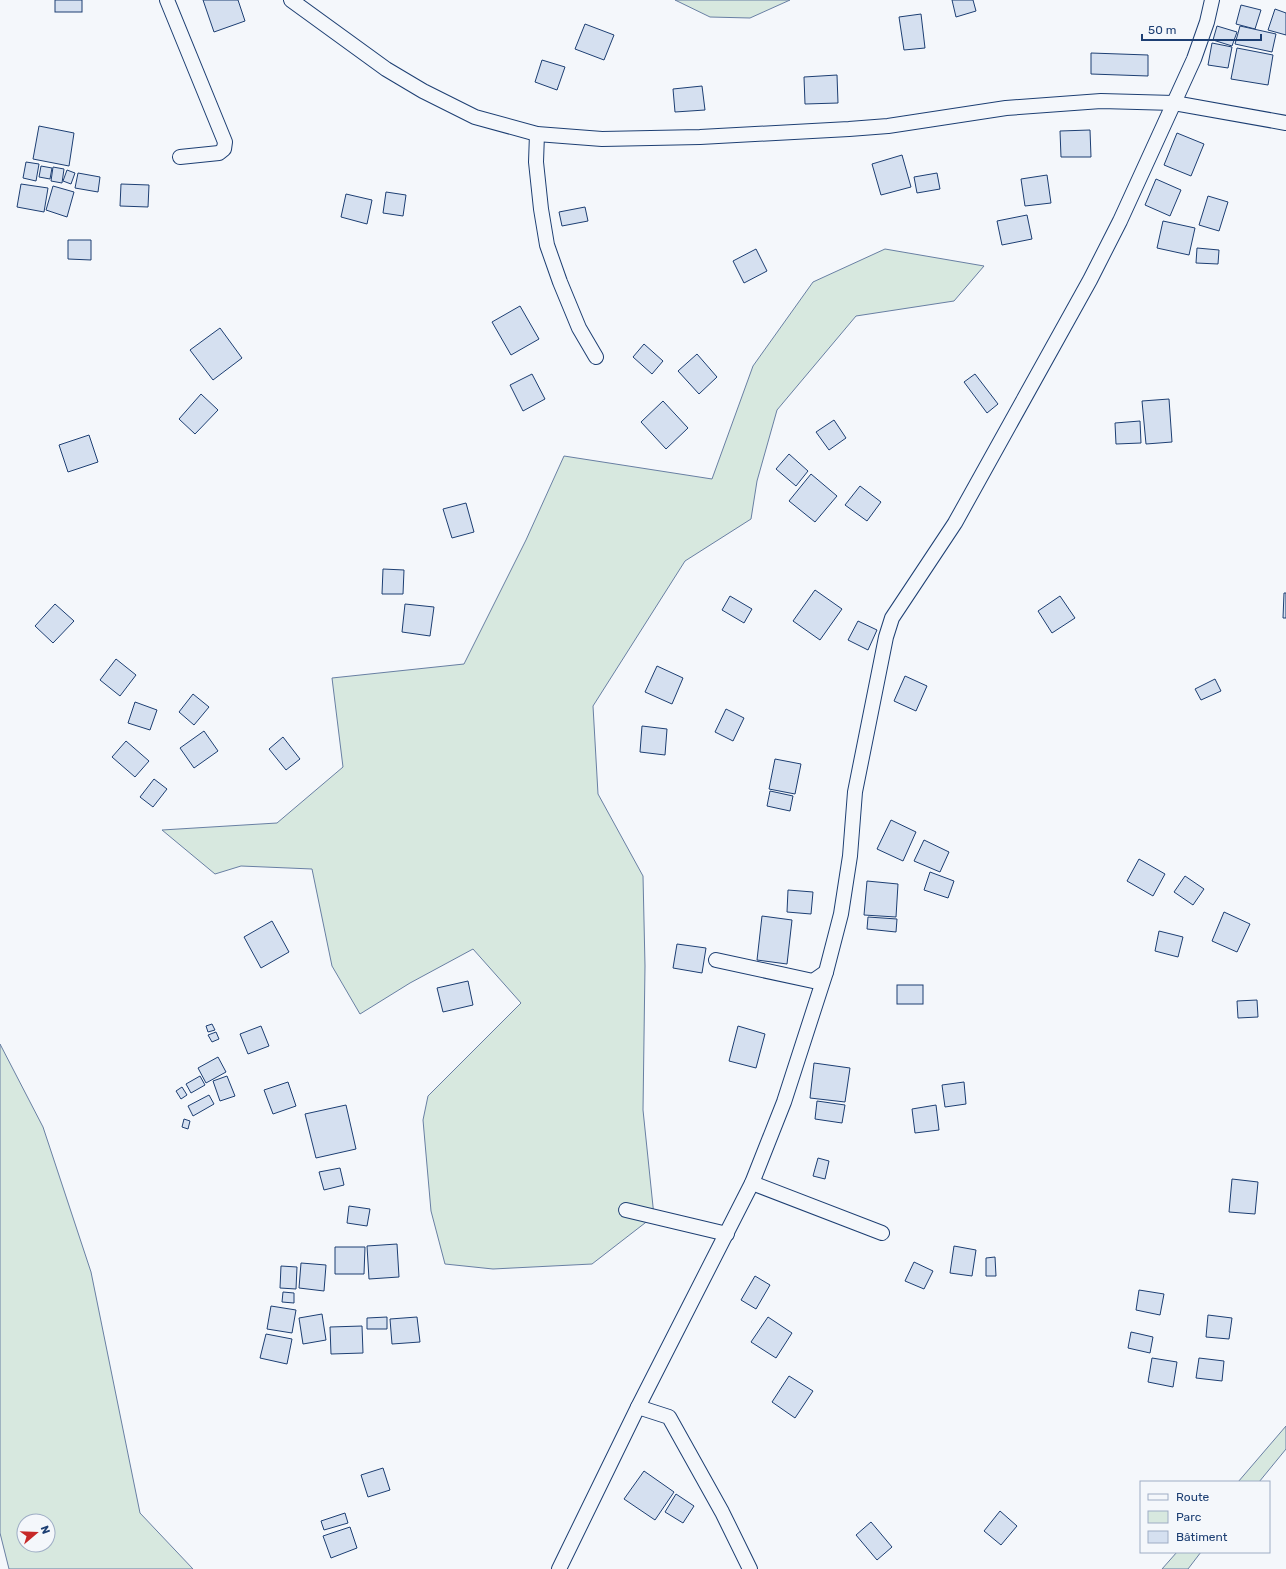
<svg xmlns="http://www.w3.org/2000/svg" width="1286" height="1569" font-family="Rubik,sans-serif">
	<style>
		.green { fill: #d7e8df; stroke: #687fa3; fill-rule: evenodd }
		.building { fill: #d5e0f0; stroke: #1d3f73 }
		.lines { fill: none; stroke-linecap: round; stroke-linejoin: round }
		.street-casing { stroke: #1d3f73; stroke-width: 16 }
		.street { stroke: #f4f7fb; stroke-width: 14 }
	</style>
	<rect width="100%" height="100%" fill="#f4f7fb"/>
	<g class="green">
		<path d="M 675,0 L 790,0 L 750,18 L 710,17 Z"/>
		<path d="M 885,249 L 984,266 L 954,301 L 856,316 L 777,410 L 757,481 L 751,519 L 685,561 L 593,706 L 598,794 L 643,876 L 645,966 L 643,1110 L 654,1216 L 592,1264 L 493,1269 L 445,1264 L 431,1211 L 423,1120 L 428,1096 L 521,1003 L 473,949 L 410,983 L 360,1014 L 332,966 L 312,869 L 241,866 L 215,874 L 162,830 L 277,823 L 343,767 L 332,678 L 464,664 L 526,540 L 564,456 L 712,479 L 753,366 L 813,282 Z"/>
		<path d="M 0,1044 L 43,1127 L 91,1272 L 140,1513 L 193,1569 L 9,1569 L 0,1533 ZM 24,1521 L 48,1521 L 48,1545 L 24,1545 Z"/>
		<path d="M 1286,1426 L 1286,1449 L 1259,1482 L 1238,1482 Z"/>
		<path d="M 1177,1552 L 1201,1552 L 1188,1569 L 1162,1569 Z"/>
	</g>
	<g class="building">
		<rect x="55" y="0" width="27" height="12"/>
		<path d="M 203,0 L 238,0 L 245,21 L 214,32 Z"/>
		<path d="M 952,0 L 973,0 L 976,11 L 956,17 Z"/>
		<path d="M 1241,5 L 1261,10 L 1255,29 L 1236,24 Z"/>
		<path d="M 1275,9 L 1286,13 L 1286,35 L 1268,30 Z"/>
		<path d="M 921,14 L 925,48 L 904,50 L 899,17 Z"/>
		<path d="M 585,24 L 614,35 L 604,60 L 575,49 Z"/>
		<path d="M 1217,26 L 1237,32 L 1232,46 L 1213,40 Z"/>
		<path d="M 1240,26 L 1276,34 L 1272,52 L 1235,44 Z"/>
		<path d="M 1212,43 L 1232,47 L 1228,68 L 1208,65 Z"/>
		<path d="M 1237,48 L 1273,55 L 1268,85 L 1231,79 Z"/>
		<path d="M 1091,53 L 1148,55 L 1148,76 L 1091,74 Z"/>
		<path d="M 542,60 L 565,67 L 557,90 L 535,82 Z"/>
		<path d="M 837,75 L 838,103 L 805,104 L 804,77 Z"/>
		<path d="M 702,86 L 705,110 L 675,112 L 673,89 Z"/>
		<path d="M 39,126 L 74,133 L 69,166 L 33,159 Z"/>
		<path d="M 1090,130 L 1091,157 L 1061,157 L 1060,131 Z"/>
		<path d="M 1177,133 L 1204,144 L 1191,176 L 1164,165 Z"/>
		<path d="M 902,155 L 911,187 L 881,195 L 872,164 Z"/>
		<path d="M 26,162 L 39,164 L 36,181 L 23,178 Z"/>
		<path d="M 41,166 L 52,168 L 50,179 L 39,177 Z"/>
		<path d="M 53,167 L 64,169 L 62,183 L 51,181 Z"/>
		<path d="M 67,170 L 75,173 L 71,184 L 63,181 Z"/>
		<path d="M 78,173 L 100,177 L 98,192 L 75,188 Z"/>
		<path d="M 937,173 L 940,189 L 917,193 L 914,177 Z"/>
		<path d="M 1047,175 L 1051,203 L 1025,206 L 1021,179 Z"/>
		<path d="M 1156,179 L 1181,190 L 1170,216 L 1145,205 Z"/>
		<path d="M 21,184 L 48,188 L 44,212 L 17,207 Z"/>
		<path d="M 121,184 L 149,185 L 148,207 L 120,206 Z"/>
		<path d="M 53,186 L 74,192 L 67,217 L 46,210 Z"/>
		<path d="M 386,192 L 406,195 L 403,216 L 383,213 Z"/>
		<path d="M 346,194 L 372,200 L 367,224 L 341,217 Z"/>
		<path d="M 1208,196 L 1228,202 L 1219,231 L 1199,225 Z"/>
		<path d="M 585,207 L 588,221 L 562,226 L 559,212 Z"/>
		<path d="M 1027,215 L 1032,239 L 1002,245 L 997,221 Z"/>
		<path d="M 1163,221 L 1195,228 L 1189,255 L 1157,248 Z"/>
		<path d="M 68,240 L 91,240 L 91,260 L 68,259 Z"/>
		<path d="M 1197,248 L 1219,250 L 1218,264 L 1196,263 Z"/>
		<path d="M 756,249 L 767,271 L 744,283 L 733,261 Z"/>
		<path d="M 520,306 L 539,339 L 511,355 L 492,322 Z"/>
		<path d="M 220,328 L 242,358 L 213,380 L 190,350 Z"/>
		<path d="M 644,344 L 663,361 L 652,374 L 633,357 Z"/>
		<path d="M 697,354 L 717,377 L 699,394 L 678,371 Z"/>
		<path d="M 532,374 L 545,399 L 523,411 L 510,385 Z"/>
		<path d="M 975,374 L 998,404 L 987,413 L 964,382 Z"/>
		<path d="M 201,394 L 218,410 L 195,434 L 179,419 Z"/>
		<path d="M 1169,399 L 1172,442 L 1146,444 L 1142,401 Z"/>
		<path d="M 663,401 L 688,428 L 666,449 L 641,422 Z"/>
		<path d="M 834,420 L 846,438 L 829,450 L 816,432 Z"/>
		<path d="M 1140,421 L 1141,443 L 1116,444 L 1115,423 Z"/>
		<path d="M 89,435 L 98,462 L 68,472 L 59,445 Z"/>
		<path d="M 789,454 L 808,471 L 796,486 L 776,469 Z"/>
		<path d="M 811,474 L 837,496 L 815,522 L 789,501 Z"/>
		<path d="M 860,486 L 881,502 L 867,521 L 845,505 Z"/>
		<path d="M 466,503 L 474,532 L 452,538 L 443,509 Z"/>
		<path d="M 383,569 L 404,570 L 403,594 L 382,594 Z"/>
		<path d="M 815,590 L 842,609 L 820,640 L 793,621 Z"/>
		<path d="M 1284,593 L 1286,593 L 1286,618 L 1283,618 Z"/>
		<path d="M 730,596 L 752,609 L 744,623 L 722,610 Z"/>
		<path d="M 1060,596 L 1075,618 L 1052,633 L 1038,611 Z"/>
		<path d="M 55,604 L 74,621 L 53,643 L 35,626 Z"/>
		<path d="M 405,604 L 434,607 L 430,636 L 402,632 Z"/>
		<path d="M 858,621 L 877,630 L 868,650 L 848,640 Z"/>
		<path d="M 116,659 L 136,675 L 120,696 L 100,680 Z"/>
		<path d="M 657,666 L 683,678 L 672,704 L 645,692 Z"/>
		<path d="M 905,676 L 927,686 L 916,711 L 894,701 Z"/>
		<path d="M 1215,679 L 1221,691 L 1201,700 L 1195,689 Z"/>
		<path d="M 193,694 L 209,707 L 194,725 L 179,712 Z"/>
		<path d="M 135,702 L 157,710 L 150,730 L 128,723 Z"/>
		<path d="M 726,709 L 744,718 L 733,741 L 715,732 Z"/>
		<path d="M 642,726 L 667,729 L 665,755 L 640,752 Z"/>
		<path d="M 204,731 L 218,751 L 194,768 L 180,748 Z"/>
		<path d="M 283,737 L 300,759 L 286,770 L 269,749 Z"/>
		<path d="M 126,741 L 149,761 L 135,777 L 112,757 Z"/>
		<path d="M 775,759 L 801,764 L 795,794 L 769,789 Z"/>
		<path d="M 154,779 L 167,789 L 153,807 L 140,797 Z"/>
		<path d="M 770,791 L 793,796 L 790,811 L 767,806 Z"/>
		<path d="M 891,820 L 916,832 L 903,861 L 877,849 Z"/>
		<path d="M 924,840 L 949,852 L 940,872 L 914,861 Z"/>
		<path d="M 1139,859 L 1165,874 L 1153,896 L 1127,881 Z"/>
		<path d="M 930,872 L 954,881 L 948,898 L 924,890 Z"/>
		<path d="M 1185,876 L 1204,889 L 1193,905 L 1174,892 Z"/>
		<path d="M 867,881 L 898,884 L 896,917 L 864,915 Z"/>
		<path d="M 788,890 L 813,892 L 811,914 L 787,912 Z"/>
		<path d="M 1224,912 L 1250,924 L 1237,952 L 1212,941 Z"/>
		<path d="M 762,916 L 792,920 L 787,964 L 757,960 Z"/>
		<path d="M 868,917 L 897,919 L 896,932 L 867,929 Z"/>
		<path d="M 272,921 L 289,952 L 261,968 L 244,937 Z"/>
		<path d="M 1159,931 L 1183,937 L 1178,957 L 1155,951 Z"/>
		<path d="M 677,944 L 706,948 L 702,973 L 673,968 Z"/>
		<path d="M 468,981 L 473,1005 L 443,1012 L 437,988 Z"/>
		<rect x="897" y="985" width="26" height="19"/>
		<path d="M 1257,1000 L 1258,1017 L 1238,1018 L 1237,1001 Z"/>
		<path d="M 212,1024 L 215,1030 L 208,1032 L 206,1026 Z"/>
		<path d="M 261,1026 L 269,1046 L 248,1054 L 240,1034 Z"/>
		<path d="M 738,1026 L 765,1034 L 756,1068 L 729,1061 Z"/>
		<path d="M 216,1032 L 219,1039 L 212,1042 L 208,1035 Z"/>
		<path d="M 218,1057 L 226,1072 L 206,1083 L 198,1068 Z"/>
		<path d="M 814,1063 L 850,1068 L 845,1102 L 810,1098 Z"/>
		<path d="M 200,1076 L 205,1085 L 191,1093 L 186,1084 Z"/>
		<path d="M 227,1076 L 235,1096 L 220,1101 L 213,1081 Z"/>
		<path d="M 288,1082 L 296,1106 L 273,1114 L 264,1090 Z"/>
		<path d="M 964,1082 L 966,1104 L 945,1107 L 942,1085 Z"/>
		<path d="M 182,1087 L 187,1095 L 181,1099 L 176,1091 Z"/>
		<path d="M 209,1095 L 214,1104 L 193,1116 L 188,1106 Z"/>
		<path d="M 817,1101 L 845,1105 L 842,1123 L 815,1119 Z"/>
		<path d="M 346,1105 L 356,1149 L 316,1158 L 305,1114 Z"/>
		<path d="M 936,1105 L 939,1130 L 915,1133 L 912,1109 Z"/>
		<path d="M 184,1119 L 190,1121 L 188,1129 L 182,1127 Z"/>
		<path d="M 818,1158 L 829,1161 L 825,1179 L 813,1176 Z"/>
		<path d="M 340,1168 L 344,1185 L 324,1190 L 319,1172 Z"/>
		<path d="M 1232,1179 L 1258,1182 L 1255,1214 L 1229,1212 Z"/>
		<path d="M 349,1206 L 370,1209 L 367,1226 L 347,1223 Z"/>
		<path d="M 397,1244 L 399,1277 L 369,1279 L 367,1246 Z"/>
		<path d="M 954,1246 L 976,1250 L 972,1276 L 950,1273 Z"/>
		<path d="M 335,1247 L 365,1247 L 364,1274 L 335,1274 Z"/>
		<path d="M 995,1257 L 996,1276 L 986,1276 L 986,1258 Z"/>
		<path d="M 914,1262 L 933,1271 L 924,1289 L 905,1281 Z"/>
		<path d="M 301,1263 L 326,1265 L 324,1291 L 299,1288 Z"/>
		<path d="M 281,1266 L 297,1267 L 296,1289 L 280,1288 Z"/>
		<path d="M 755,1276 L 770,1285 L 756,1309 L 741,1300 Z"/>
		<path d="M 1139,1290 L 1164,1294 L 1160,1315 L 1136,1310 Z"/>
		<path d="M 283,1292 L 294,1293 L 294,1303 L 282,1302 Z"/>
		<path d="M 271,1306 L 296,1310 L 292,1333 L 267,1329 Z"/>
		<path d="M 322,1314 L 326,1340 L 303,1344 L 299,1318 Z"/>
		<path d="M 1208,1315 L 1232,1318 L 1229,1339 L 1206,1337 Z"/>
		<path d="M 387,1317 L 387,1329 L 367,1329 L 367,1318 Z"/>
		<path d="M 417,1317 L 420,1342 L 392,1344 L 390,1319 Z"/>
		<path d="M 768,1317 L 792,1333 L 776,1358 L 751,1342 Z"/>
		<path d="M 362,1326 L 363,1353 L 331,1354 L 330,1327 Z"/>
		<path d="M 1131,1332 L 1153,1337 L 1150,1353 L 1128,1348 Z"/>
		<path d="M 266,1334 L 292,1339 L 287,1364 L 260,1358 Z"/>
		<path d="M 1152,1358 L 1177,1362 L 1173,1387 L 1148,1382 Z"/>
		<path d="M 1199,1358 L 1224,1361 L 1222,1381 L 1196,1378 Z"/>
		<path d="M 789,1376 L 813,1391 L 795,1418 L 772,1402 Z"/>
		<path d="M 383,1468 L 390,1490 L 368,1497 L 361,1475 Z"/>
		<path d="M 644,1471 L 674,1492 L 655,1520 L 624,1499 Z"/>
		<path d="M 676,1494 L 694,1506 L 683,1523 L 665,1512 Z"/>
		<path d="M 1000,1511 L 1017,1526 L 1001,1545 L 984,1531 Z"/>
		<path d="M 345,1513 L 348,1523 L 324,1530 L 321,1521 Z"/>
		<path d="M 871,1522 L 892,1547 L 877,1560 L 856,1535 Z"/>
		<path d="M 350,1527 L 357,1548 L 331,1558 L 323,1536 Z"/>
	</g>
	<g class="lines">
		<defs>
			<g id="street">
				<path d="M 167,0 L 225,142 L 224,149 L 219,153 L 180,157"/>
				<path d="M 291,0 L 386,69 L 423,91 L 475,117 L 537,134 L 602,139 L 700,137 L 849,129 L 888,126 L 1006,108 L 1101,101 L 1174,103 L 1286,123"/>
				<path d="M 537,134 L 536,162 L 541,209 L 547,245 L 560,282 L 579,328 L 596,357"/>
				<path d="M 716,960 L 813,981 L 826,972"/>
				<path d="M 752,1183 L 882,1233"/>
				<path d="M 626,1210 L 727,1234"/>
				<path d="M 638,1407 L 669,1417 L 722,1512 L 750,1569"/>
				<path d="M 559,1569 L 638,1407 L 752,1183 L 784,1102 L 826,972 L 841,914 L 850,856 L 855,792 L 886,637 L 892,618 L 955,523 L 1090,280 L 1120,221 L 1194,59 L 1207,22 L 1212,0"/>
			</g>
		</defs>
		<use href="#street" class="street-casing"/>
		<use href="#street" class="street"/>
	</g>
	<rect x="1140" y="1481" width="130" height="72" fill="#f4f7fb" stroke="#9eadc5"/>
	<rect x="1148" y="1494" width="20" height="6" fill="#f4f7fb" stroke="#9eadc5"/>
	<text x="1176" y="1501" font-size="12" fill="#1d3f73">Route</text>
	<rect x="1148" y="1511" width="20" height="12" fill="#d7e8df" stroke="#9eadc5"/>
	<text x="1176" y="1521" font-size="12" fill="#1d3f73">Parc</text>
	<rect x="1148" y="1531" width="20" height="12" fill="#d5e0f0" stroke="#9eadc5"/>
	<text x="1176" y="1541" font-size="12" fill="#1d3f73">Bâtiment</text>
	<g transform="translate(36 1533) rotate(71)"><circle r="19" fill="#f4f7fb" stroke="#9eadc5"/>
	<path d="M0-3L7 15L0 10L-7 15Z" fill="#c62828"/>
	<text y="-6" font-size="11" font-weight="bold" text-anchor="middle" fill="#1d3f73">N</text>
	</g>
	<path d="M1142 34v6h119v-6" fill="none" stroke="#1d3f73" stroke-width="2"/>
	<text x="1148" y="34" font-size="12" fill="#1d3f73" stroke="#f4f7fb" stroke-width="3" paint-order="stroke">50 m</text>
</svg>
